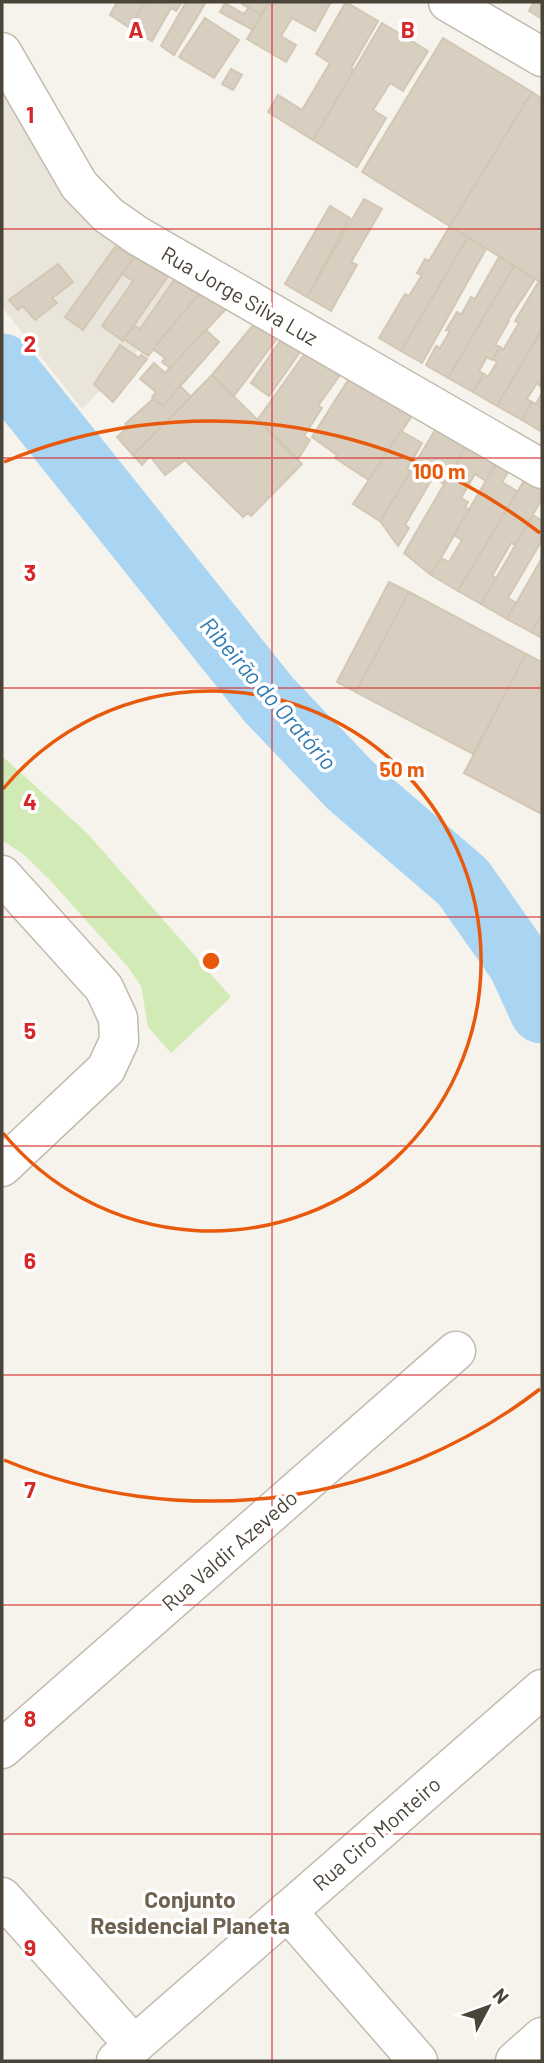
<svg xmlns="http://www.w3.org/2000/svg" width="544" height="2063" font-family="Barlow,sans-serif">
	<style>
		.residential { fill: #eae5da }
		.green { fill: #d2eab5 }
		.lines { fill: none; stroke-linecap: round; stroke-linejoin: round }
		.river { stroke: #a9d4f2; stroke-width: 65 }
		.building { fill: #d8cfc1; stroke: #d3c7b4; stroke-width: 2 }
		.minor-casing { stroke: #c2bbae; stroke-width: 41 }
		.minor { stroke: #fff; stroke-width: 38 }
		.grid { fill: none; stroke: #d62828; stroke-width: 2; stroke-opacity: 0.55 }
		.ring { fill: none; stroke: #e8590c; stroke-width: 3.5 }
		.labels { text-anchor: middle; dominant-baseline: central; stroke-width: 7; stroke-linejoin: round; paint-order: stroke }
		.street-label { font-size: 21px; fill: #4b4439; stroke: #fff }
		.water-label { font-size: 23px; font-style: italic; fill: #2e7ab2; stroke: #fff }
		.neighbourhood-label { font-size: 23px; font-weight: bold; fill: #6e6250; stroke: #fff }
		.grid-label { font-size: 23px; text-anchor: middle; font-weight: bold; fill: #d62828; stroke: #fff; stroke-width: 7; stroke-linejoin: round; paint-order: stroke }
		.centre { fill: #e8590c; stroke: #fff; stroke-width: 3.5 }
		.ring-label { font-size: 21px; text-anchor: middle; font-weight: bold; fill: #e8590c; stroke: #fff; stroke-width: 7; stroke-linejoin: round; paint-order: stroke }
	</style>
	<rect width="100%" height="100%" fill="#f6f3ec"/>
	<path class="residential" d="M 2,30 L 102,205 L 209,276 L 82,409 L 2,307 Z"/>
	<path class="green" d="M 2,756 L 87,833 L 231,997 L 171,1053 L 148,1027 L 141,986 L 128,967 L 48,878 L 24,855 L 2,840 Z"/>
	<g class="lines">
		<path class="river" d="M 2,366 L 269,700 L 350,785 L 463,882 L 520,963 L 542,1011"/>
	</g>
	<g class="building">
		<path d="M 117,2 L 145,2 L 130,28 L 110,15 Z"/>
		<path d="M 145,2 L 182,2 L 176,11 L 171,8 L 152,41 L 130,28 Z"/>
		<path d="M 186,2 L 206,2 L 174,55 L 161,46 Z"/>
		<path d="M 243,2 L 269,2 L 261,15 L 242,4 Z"/>
		<path d="M 269,2 L 331,2 L 315,31 L 292,18 L 281,36 L 296,45 L 286,62 L 247,39 Z"/>
		<path d="M 346,2 L 378,21 L 351,68 L 354,70 L 313,140 L 268,112 L 278,95 L 302,110 L 330,63 L 316,54 Z"/>
		<path d="M 534,2 L 542,2 L 542,19 L 529,11 Z"/>
		<path d="M 225,3 L 244,14 L 249,7 L 261,15 L 253,30 L 220,12 Z"/>
		<path d="M 205,18 L 239,40 L 214,78 L 179,57 Z"/>
		<path d="M 382,23 L 428,51 L 403,91 L 390,83 L 373,110 L 386,118 L 357,167 L 313,140 Z"/>
		<path d="M 443,38 L 532,92 L 450,226 L 362,172 Z"/>
		<path d="M 231,69 L 242,75 L 233,90 L 222,84 Z"/>
		<path d="M 532,92 L 542,99 L 542,283 L 450,226 Z"/>
		<path d="M 364,199 L 382,209 L 351,262 L 357,265 L 331,311 L 307,297 Z"/>
		<path d="M 330,206 L 350,218 L 307,297 L 285,284 Z"/>
		<path d="M 450,226 L 468,237 L 401,351 L 379,338 L 405,294 L 409,296 L 422,275 L 417,273 L 425,259 L 429,261 Z"/>
		<path d="M 468,237 L 486,249 L 422,363 L 401,351 Z"/>
		<path d="M 115,247 L 134,257 L 83,330 L 65,317 Z"/>
		<path d="M 134,257 L 168,276 L 123,341 L 102,326 L 133,281 L 122,274 Z"/>
		<path d="M 499,257 L 514,266 L 448,378 L 426,365 L 436,346 L 440,348 L 450,331 L 446,330 L 457,312 L 461,315 L 471,297 L 475,299 Z"/>
		<path d="M 58,264 L 73,282 L 52,298 L 57,303 L 35,320 L 23,306 L 18,310 L 9,300 Z"/>
		<path d="M 514,266 L 535,279 L 508,320 L 509,321 L 495,345 L 500,347 L 492,360 L 487,357 L 479,371 L 484,374 L 473,392 L 448,378 Z"/>
		<path d="M 174,280 L 199,294 L 148,356 L 124,339 L 134,325 L 140,329 Z"/>
		<path d="M 539,281 L 542,283 L 542,329 L 497,406 L 473,392 L 484,374 L 488,377 L 497,362 L 493,359 L 500,347 L 503,350 L 519,323 L 515,321 Z"/>
		<path d="M 199,294 L 226,309 L 170,368 L 162,362 L 165,358 L 153,349 Z"/>
		<path d="M 254,324 L 278,337 L 234,396 L 212,375 Z"/>
		<path d="M 542,329 L 542,383 L 540,386 L 537,383 L 527,399 L 532,402 L 522,420 L 497,406 Z"/>
		<path d="M 206,330 L 219,342 L 163,406 L 152,397 L 156,392 L 140,379 L 154,363 L 165,373 Z"/>
		<path d="M 282,338 L 302,349 L 269,396 L 251,383 Z"/>
		<path d="M 120,345 L 139,358 L 141,355 L 147,359 L 113,402 L 94,384 Z"/>
		<path d="M 306,352 L 342,372 L 318,406 L 322,408 L 304,436 L 310,440 L 298,459 L 258,419 Z"/>
		<path d="M 212,375 L 302,464 L 251,516 L 248,513 L 243,517 L 185,460 L 165,475 L 150,456 L 142,465 L 133,455 Z"/>
		<path d="M 350,377 L 413,414 L 369,480 L 335,458 L 337,455 L 312,437 Z"/>
		<path d="M 180,386 L 191,397 L 133,455 L 117,437 L 128,427 L 125,424 L 153,399 L 163,406 Z"/>
		<path d="M 542,393 L 542,432 L 522,420 L 532,402 L 536,404 Z"/>
		<path d="M 437,427 L 467,445 L 444,484 L 433,477 L 405,525 L 409,528 L 398,546 L 380,521 Z"/>
		<path d="M 401,431 L 422,443 L 407,469 L 411,471 L 380,521 L 353,504 Z"/>
		<path d="M 467,445 L 497,462 L 486,481 L 475,474 L 461,498 L 468,502 L 465,507 L 469,510 L 431,575 L 404,553 Z"/>
		<path d="M 497,462 L 510,469 L 502,482 L 518,492 L 458,591 L 431,575 L 441,558 L 449,562 L 462,540 L 454,535 Z"/>
		<path d="M 525,479 L 542,489 L 542,499 L 515,545 L 511,543 L 492,576 L 496,578 L 481,604 L 458,591 Z"/>
		<path d="M 533,515 L 542,521 L 542,540 L 508,598 L 516,603 L 507,619 L 481,604 Z"/>
		<path d="M 542,558 L 542,614 L 531,632 L 507,619 Z"/>
		<path d="M 389,582 L 409,592 L 356,692 L 337,682 Z"/>
		<path d="M 409,592 L 526,654 L 473,754 L 356,692 Z"/>
		<path d="M 542,614 L 542,638 L 531,632 Z"/>
		<path d="M 526,654 L 542,662 L 542,814 L 464,773 Z"/>
	</g>
	<g class="lines">
		<defs>
			<g id="minor">
				<path d="M 448,2 L 542,57"/>
				<path d="M 2,52 L 79,185 L 108,215 L 138,236 L 542,469"/>
				<path d="M 2,875 L 104,988 L 118,1018 L 119,1041 L 106,1069 L 2,1167"/>
				<path d="M 2,1749 L 456,1351"/>
				<path d="M 2,1897 L 134,2045"/>
				<path d="M 287,1911 L 418,2061"/>
				<path d="M 116,2061 L 542,1689"/>
				<path d="M 515,2061 L 542,2037"/>
			</g>
		</defs>
		<use href="#minor" class="minor-casing"/>
		<use href="#minor" class="minor"/>
	</g>
	<path class="grid" d="M 272,2 L 272,2061M 2,229 L 542,229M 2,458 L 542,458M 2,688 L 542,688M 2,917 L 542,917M 2,1146 L 542,1146M 2,1375 L 542,1375M 2,1605 L 542,1605M 2,1834 L 542,1834"/>
	<g class="ring">
		<path d="M3 789A270 270 0 1 1 3 1133"/>
		<path d="M540 1389A540 540 0 0 1 4 1460M4 462A540 540 0 0 1 540 533"/>
	</g>
	<g class="labels">
		<g class="street-label">
			<text transform="translate(240 295) rotate(30)">Rua Jorge Silva Luz</text>
			<text transform="translate(229 1550) rotate(-41)">Rua Valdir Azevedo</text>
			<text transform="translate(376 1833) rotate(-41)">Rua Ciro Monteiro</text>
		</g>
		<g class="water-label">
			<text transform="translate(269 693) rotate(49)">Ribeirão do Oratório</text>
		</g>
		<g class="neighbourhood-label">
			<text x="190" y="1899">Conjunto<tspan x="190" dy="26">Residencial Planeta</tspan></text>
		</g>
	</g>
	<g class="grid-label">
		<text x="136" y="38">A</text>
		<text x="408" y="38">B</text>
		<text x="30" y="123">1</text>
		<text x="30" y="352">2</text>
		<text x="30" y="581">3</text>
		<text x="30" y="810">4</text>
		<text x="30" y="1039">5</text>
		<text x="30" y="1269">6</text>
		<text x="30" y="1498">7</text>
		<text x="30" y="1727">8</text>
		<text x="30" y="1956">9</text>
	</g>
	<circle cx="211" cy="961" r="10" class="centre"/>
	<g class="ring-label">
		<text x="439" y="479">100 m</text>
		<text x="402" y="777">50 m</text>
	</g>
	<rect width="544" height="2063" fill="none" stroke="#4b4439" stroke-width="7"/>
	<g transform="translate(488 2007) rotate(49)" stroke="#ffffff" stroke-width="5" paint-order="stroke">
	<path d="M0-5L12 26L0 18L-12 26Z" fill="#4b4439"/>
	<text y="-10" font-size="19" font-weight="bold" text-anchor="middle" fill="#4b4439">N</text>
	</g>
</svg>
